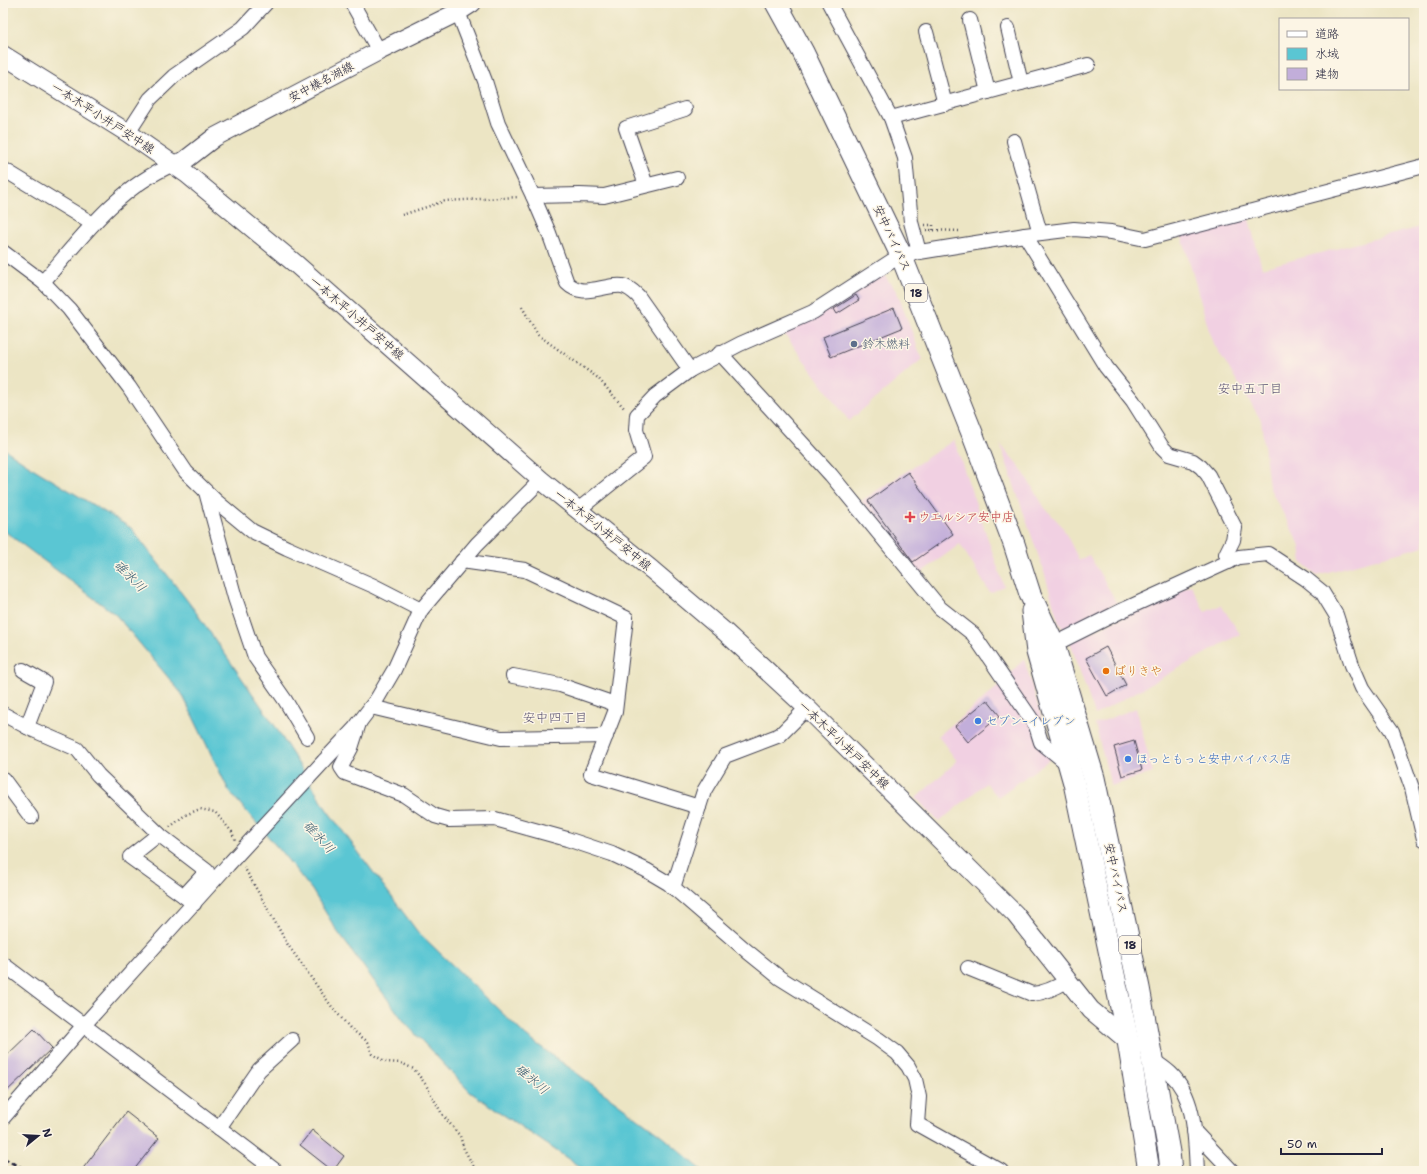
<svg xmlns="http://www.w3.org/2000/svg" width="1427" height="1174" font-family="'Shantell Sans','Klee One',sans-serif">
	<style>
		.built { fill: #f1d0e2 }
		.water { fill: #5ac6d3; stroke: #3e7487 }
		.building { fill: #c2aeda }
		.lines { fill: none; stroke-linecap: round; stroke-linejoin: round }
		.minor-casing { stroke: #403f50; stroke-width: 16 }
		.major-casing { stroke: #403f50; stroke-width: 20 }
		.highway-casing { stroke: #403f50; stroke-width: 23 }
		.path { stroke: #403f50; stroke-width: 2.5; stroke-dasharray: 1 3; stroke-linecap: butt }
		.minor { stroke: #fff; stroke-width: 14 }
		.major { stroke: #fff; stroke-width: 18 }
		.highway { stroke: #fff; stroke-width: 21 }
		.rail { stroke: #22223b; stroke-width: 3; stroke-dasharray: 6 3; stroke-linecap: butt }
		.minor-bridge-casing { stroke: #403f50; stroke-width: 16; stroke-linecap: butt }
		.minor-bridge { stroke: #fff; stroke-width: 14 }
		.service-dot { fill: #5c6f8a; stroke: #fcf5e5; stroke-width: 1.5 }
		.health-dot { fill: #e0444e; stroke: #fcf5e5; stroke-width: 1.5 }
		.food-dot { fill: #e8710a; stroke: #fcf5e5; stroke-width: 1.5 }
		.shop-dot { fill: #3f7fe0; stroke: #fcf5e5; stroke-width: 1.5 }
		.labels { text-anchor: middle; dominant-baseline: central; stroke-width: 3; stroke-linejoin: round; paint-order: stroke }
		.shield { fill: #fcf5e5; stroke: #63616e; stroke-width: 1 }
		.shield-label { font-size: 11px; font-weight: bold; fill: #22223b }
		.street-label { font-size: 12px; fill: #22223b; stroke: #fcf5e5 }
		.service-label { font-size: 12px; fill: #4e5e75; stroke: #fcf5e5; text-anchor: start }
		.health-label { font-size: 12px; fill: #be3a42; stroke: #fcf5e5; text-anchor: start }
		.food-label { font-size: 12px; fill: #c56008; stroke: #fcf5e5; text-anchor: start }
		.shop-label { font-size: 12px; fill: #366cbe; stroke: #fcf5e5; text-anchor: start }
		.neighbourhood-label { font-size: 13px; fill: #5a5373; stroke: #fcf5e5 }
		.water-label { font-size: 13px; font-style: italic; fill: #365b70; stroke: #fcf5e5 }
	</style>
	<rect width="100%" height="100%" fill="#fcf5e5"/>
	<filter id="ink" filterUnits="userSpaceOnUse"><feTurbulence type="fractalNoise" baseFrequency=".025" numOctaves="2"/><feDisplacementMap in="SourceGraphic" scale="8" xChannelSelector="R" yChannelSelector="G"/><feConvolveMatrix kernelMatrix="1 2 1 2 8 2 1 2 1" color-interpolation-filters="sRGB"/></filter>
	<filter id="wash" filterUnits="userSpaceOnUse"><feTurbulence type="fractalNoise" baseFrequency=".012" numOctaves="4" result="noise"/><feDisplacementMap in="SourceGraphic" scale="16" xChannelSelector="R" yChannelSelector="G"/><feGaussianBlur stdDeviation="0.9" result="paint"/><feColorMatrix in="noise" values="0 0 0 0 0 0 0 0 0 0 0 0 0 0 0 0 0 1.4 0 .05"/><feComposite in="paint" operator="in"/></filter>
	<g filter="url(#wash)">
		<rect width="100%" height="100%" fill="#ece5c4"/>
		<g class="built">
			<path d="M 1248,215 L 1262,268 L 1424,226 L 1424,546 L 1317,575 L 1302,563 L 1300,545 L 1269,487 L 1261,420 L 1212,341 L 1181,233 Z"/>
			<path d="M 882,272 L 897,292 L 922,359 L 849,421 L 780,328 Z"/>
			<path d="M 954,440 L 1004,586 L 990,593 L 960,544 L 918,575 L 861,501 Z"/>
			<path d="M 1000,444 L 1020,467 L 1045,508 L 1062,526 L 1079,560 L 1089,555 L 1117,603 L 1065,629 L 1059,624 L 1045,575 Z"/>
			<path d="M 1191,585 L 1205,612 L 1221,605 L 1240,634 L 1095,715 L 1070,642 Z"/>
			<path d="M 1024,659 L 1053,757 L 998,797 L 986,783 L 939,822 L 916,798 L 957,761 L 938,736 L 1000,685 Z"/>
			<path d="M 1136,708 L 1153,773 L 1111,786 L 1095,724 Z"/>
		</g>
		<path class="water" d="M 3,448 L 34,469 L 131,528 L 193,608 L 275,726 L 327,810 L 417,931 L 526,1036 L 661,1135 L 703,1171 L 586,1171 L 470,1092 L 406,1024 L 337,931 L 312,890 L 283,854 L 229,791 L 182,694 L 116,615 L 3,530 Z"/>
		<g id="blocks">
			<g class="building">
				<path d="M 856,295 L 859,300 L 837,314 L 834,309 Z"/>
				<path d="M 894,308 L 902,328 L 831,357 L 823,337 Z"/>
				<path d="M 908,472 L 953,534 L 913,562 L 868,501 Z"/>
				<path d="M 1106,647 L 1126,685 L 1107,696 L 1086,658 Z"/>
				<path d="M 987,700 L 1000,716 L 968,742 L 955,726 Z"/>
				<path d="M 1134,741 L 1142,770 L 1122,776 L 1114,747 Z"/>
				<path d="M 34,1029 L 52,1048 L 3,1095 L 3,1059 Z"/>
				<path d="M 126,1112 L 159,1138 L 133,1171 L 81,1171 Z"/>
				<path d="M 312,1130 L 344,1156 L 333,1171 L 300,1145 Z"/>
			</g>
		</g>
	</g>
	<g filter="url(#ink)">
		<use href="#blocks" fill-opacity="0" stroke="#403f50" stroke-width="1"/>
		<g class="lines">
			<defs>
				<g id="minor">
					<path d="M 352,3 L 379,51"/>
					<path d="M 829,3 L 891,118 L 905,158 L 911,222 L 919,252"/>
					<path d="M 458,12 L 485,81 L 498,123 L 533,196 L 549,233 L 567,283 C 583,299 603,284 622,286 C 628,287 634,292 638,296 L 690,370"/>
					<path d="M 970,20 L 988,92"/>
					<path d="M 1008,28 L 1021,83"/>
					<path d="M 926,32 L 945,104"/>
					<path d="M 891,118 L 1088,65"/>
					<path d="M 128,133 L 150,99 L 174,76 L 243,28 L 266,3"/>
					<path d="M 1014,141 L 1040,233"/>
					<path d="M 3,169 L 93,224"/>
					<path d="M 646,185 L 626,128 L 685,109"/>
					<path d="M 533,196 L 580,195 L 604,196 L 677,178"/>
					<path d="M 1025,235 L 1106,367 L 1133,401 L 1162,447 L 1169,454 L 1193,461 L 1201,467 L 1208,475 L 1235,528 L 1233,540 L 1226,554 L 1229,562"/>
					<path d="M 3,252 L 43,282 L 69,309 L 129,387 L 186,472 L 217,502 L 252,531 L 287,548 L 374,586 L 421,610"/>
					<path d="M 43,282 C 81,238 118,187 174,164"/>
					<path d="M 720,353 L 831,475 L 940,608 L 973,634 L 1036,726 L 1041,742 L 1069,765"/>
					<path d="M 206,492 L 235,598 L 255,657 L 285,700 L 307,737"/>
					<path d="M 578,510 L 644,457 L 636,430 L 637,415 L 655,396 L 690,370 L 740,344 L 813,312 L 901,255 L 1025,235 L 1074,229 L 1111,232 L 1145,239 L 1424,166"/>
					<path d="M 462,561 L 525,570 L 626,618 L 615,712 L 591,774 L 699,807"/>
					<path d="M 1047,648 L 1123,610 L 1239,557 L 1268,554 L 1306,579 L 1322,592 L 1336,615 L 1352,665 L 1362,688 L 1392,731 L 1412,788 L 1424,839"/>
					<path d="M 23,670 L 44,682 L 27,727"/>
					<path d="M 513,676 L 560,685 L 615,704"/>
					<path d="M 371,707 L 501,738 L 606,736"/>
					<path d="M 3,714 L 31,729 L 77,749 L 98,775 L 161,836 L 207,871 L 184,896 L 194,904"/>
					<path d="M 359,723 L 351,748 L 341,767 L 345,773 L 404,795 L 435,816 L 449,820 L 495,819 L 567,839 L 612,854 L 646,870 L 668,883 L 748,952 L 780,978 L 878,1039 L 897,1053 L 908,1066 L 915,1079 L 919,1097 L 917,1124 L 1001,1171"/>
					<path d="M 324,761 L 355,728 L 377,699 L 394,670 L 421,610 L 477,544 L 541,480"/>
					<path d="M 3,779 L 31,817"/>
					<path d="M 159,834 L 130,857 L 184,896"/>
					<path d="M 673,888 L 704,791 L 725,756 L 780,735 L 807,708"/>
					<path d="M 3,964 L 276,1171"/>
					<path d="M 968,968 L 1032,994 C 1045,993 1057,987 1067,981"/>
					<path d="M 1153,1060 C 1158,1064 1165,1068 1170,1073 C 1196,1097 1195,1138 1197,1171"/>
					<path d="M 3,1118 L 84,1025 L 228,865"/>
					<path d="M 219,1128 L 259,1070 L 292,1040"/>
					<path d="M 1194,1131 L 1232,1171"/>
				</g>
				<g id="major">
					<path d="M 3,55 L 128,133 L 187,174 L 297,265 L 541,480 L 652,570 L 725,632 L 807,708 L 1015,914 L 1091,1010 L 1134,1046"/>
					<path d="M 174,164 L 184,161 L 215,137 L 379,51 L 458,12 L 472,3"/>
				</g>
				<g id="highway">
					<path d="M 776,3 L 803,52 L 901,255 L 972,433 L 1014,544 L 1030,594 L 1054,645 L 1094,778 L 1139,988 L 1169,1152 L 1171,1171"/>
					<path d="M 1032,611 L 1037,652 L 1074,783 L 1128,1041 L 1149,1171"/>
				</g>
			</defs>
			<use href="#minor" class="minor-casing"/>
			<use href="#major" class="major-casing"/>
			<use href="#highway" class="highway-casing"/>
			<g class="path">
				<path d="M 402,215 L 445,201 L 519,197"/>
				<path d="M 925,225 L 933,225 L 933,230"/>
				<path d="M 926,230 L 961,231"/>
				<path d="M 522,307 L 538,335 L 598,378 L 625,409"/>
				<path d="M 170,827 L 185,815 L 200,809 L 215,812 L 232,832 L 235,840"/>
				<path d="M 244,867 L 288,945 L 332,1007 L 350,1028 L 368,1042 L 372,1054 L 386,1062 L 401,1063 L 414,1069 L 426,1085 L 442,1114 L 460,1136 L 464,1149 L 476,1171"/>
			</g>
			<use href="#minor" class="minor"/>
			<use href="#major" class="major"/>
			<use href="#highway" class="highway"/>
			<g class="rail">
				<path d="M 3,1158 L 28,1171"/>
				<path d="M 3,1167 L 10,1171"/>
			</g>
			<defs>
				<path id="minor-bridge" d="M 228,865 L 324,761"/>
			</defs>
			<use href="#minor-bridge" class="minor-bridge-casing"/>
			<use href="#minor-bridge" class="minor-bridge"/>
		</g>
	</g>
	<circle class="service-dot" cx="854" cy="344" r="4"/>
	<path class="health-dot" d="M908 511h4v4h4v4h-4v4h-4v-4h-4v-4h4z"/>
	<circle class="food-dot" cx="1106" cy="671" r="4"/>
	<g class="shop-dot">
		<circle cx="978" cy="721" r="4"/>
		<circle cx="1128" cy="759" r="4"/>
	</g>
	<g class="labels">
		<g class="shield">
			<rect x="905" y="284" width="22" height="18" rx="3"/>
			<rect x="1119" y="936" width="22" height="18" rx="3"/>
		</g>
		<g class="shield-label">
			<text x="916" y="293">18</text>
			<text x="1130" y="945">18</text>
		</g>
		<g class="street-label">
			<text transform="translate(321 82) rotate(-28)">安中榛名湖線</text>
			<text transform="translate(103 118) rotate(33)">一本木平小井戸安中線</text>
			<text transform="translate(892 238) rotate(65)">安中バイパス</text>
			<text transform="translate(357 318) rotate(41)">一本木平小井戸安中線</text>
			<text transform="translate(603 530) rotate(39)">一本木平小井戸安中線</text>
			<text transform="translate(844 745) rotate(44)">一本木平小井戸安中線</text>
			<text transform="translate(1116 878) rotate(78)">安中バイパス</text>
		</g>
		<g class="service-label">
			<text x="862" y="344">鈴木燃料</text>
		</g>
		<g class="health-label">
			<text x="918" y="517">ウエルシア安中店</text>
		</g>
		<g class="food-label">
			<text x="1114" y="671">ばりきや</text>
		</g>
		<g class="shop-label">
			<text x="986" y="721">セブン-イレブン</text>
			<text x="1136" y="759">ほっともっと安中バイパス店</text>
		</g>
		<g class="neighbourhood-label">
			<text x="1250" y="388">安中五丁目</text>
			<text x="555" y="717">安中四丁目</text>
		</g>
		<g class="water-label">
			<text transform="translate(130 576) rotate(45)">碓氷川</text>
			<text transform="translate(319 837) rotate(47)">碓氷川</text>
			<text transform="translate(532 1079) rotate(40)">碓氷川</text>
		</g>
	</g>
	<rect width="1427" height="1174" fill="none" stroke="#fcf5e5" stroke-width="16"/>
	<rect x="1279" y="18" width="130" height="72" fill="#fcf5e5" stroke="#a5a1a1"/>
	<rect x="1287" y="31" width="20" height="6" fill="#ffffff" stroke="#a5a1a1"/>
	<text x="1315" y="38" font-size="12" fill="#22223b">道路</text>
	<rect x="1287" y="48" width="20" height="12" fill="#5ac6d3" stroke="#a5a1a1"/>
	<text x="1315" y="58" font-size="12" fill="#22223b">水域</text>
	<rect x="1287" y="68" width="20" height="12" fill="#c2aeda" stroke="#a5a1a1"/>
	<text x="1315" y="78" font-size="12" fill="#22223b">建物</text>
	<g transform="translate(38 1136) rotate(72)" stroke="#fcf5e5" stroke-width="3" paint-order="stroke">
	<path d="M0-3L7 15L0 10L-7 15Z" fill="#22223b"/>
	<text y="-6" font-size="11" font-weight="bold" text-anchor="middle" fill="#22223b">N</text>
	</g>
	<path d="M1281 1148v6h101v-6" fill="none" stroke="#22223b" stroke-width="2"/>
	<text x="1287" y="1148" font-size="12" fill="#22223b" stroke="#fcf5e5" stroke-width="3" paint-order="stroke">50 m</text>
</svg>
